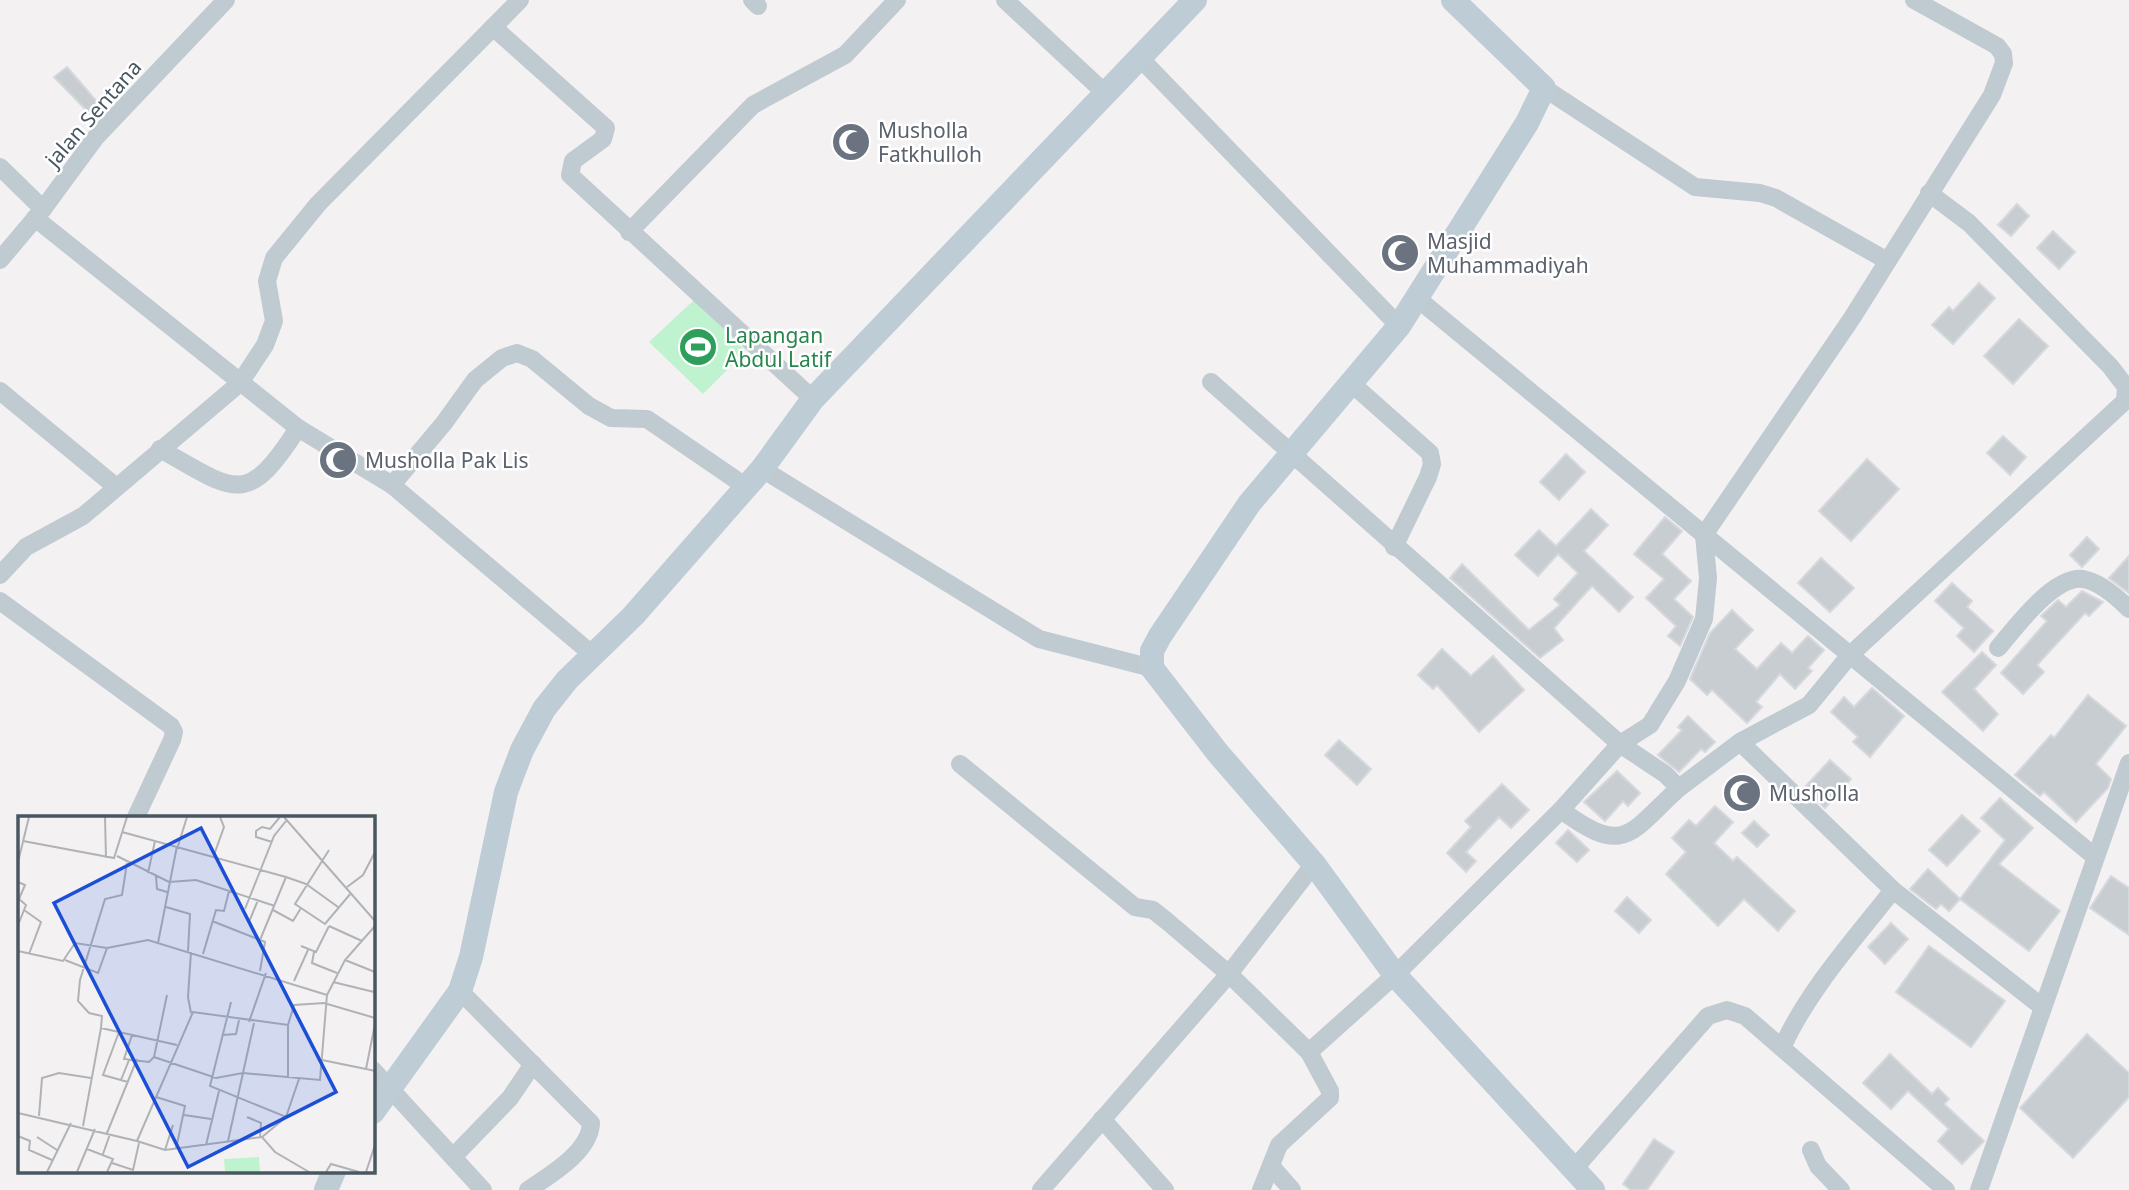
<svg xmlns="http://www.w3.org/2000/svg" width="2129" height="1190" font-family="'Noto Sans',sans-serif">
	<style>
		.green { fill: #bff2ce }
		.building { fill: #c8cdd1; stroke: #d5d8dd; stroke-width: 2 }
		.lines { fill: none; stroke-linecap: round; stroke-linejoin: round }
		.street { stroke: #bfcad1; stroke-width: 18 }
		.secondary { stroke: #beccd6; stroke-width: 24 }
		.labels { text-anchor: middle; dominant-baseline: central; stroke-width: 5; stroke-linejoin: round; paint-order: stroke }
		.street-label { font-size: 21px; fill: #485760; stroke: #fff }
		.worship-label { font-size: 21px; fill: #5b616d; stroke: #fff; text-anchor: start }
		.leisure-label { font-size: 21px; fill: #27864d; stroke: #fff; text-anchor: start }
		.inset-road { fill: none; stroke: #afb3b8; stroke-width: 2 }
		.view { fill: #1d4ed8; fill-opacity: 0.15; stroke: #1d4ed8; stroke-width: 3.5 }
		.inset-edge { fill: none; stroke: #485760; stroke-width: 3.5 }
	</style>
	<rect width="100%" height="100%" fill="#f4f1f2"/>
	<path class="green" d="M 694,300 L 746,351 L 703,394 L 649,342 Z"/>
	<g class="building">
		<path d="M 67,67 L 105,111 L 96,120 L 54,77 Z"/>
		<path d="M 2017,204 L 2029,216 L 2011,236 L 1998,225 Z"/>
		<path d="M 2053,231 L 2075,252 L 2059,269 L 2037,248 Z"/>
		<path d="M 1979,283 L 1995,298 L 1953,344 L 1932,325 L 1949,307 L 1953,311 Z"/>
		<path d="M 2019,319 L 2048,346 L 2013,384 L 1984,356 Z"/>
		<path d="M 2003,436 L 2026,457 L 2010,475 L 1987,453 Z"/>
		<path d="M 1566,454 L 1585,472 L 1559,500 L 1540,482 Z"/>
		<path d="M 1867,459 L 1899,489 L 1851,541 L 1819,511 Z"/>
		<path d="M 1591,509 L 1608,525 L 1584,551 L 1633,597 L 1619,612 L 1592,586 L 1554,628 L 1563,640 L 1540,658 L 1450,578 L 1462,564 L 1529,630 L 1560,605 L 1554,599 L 1578,573 L 1558,554 L 1538,576 L 1515,555 L 1539,530 L 1556,546 Z"/>
		<path d="M 1665,517 L 1682,531 L 1662,554 L 1691,581 L 1674,599 L 1693,617 L 1680,646 L 1668,636 L 1676,626 L 1646,598 L 1664,579 L 1634,554 Z"/>
		<path d="M 2087,537 L 2099,549 L 2082,567 L 2070,555 Z"/>
		<path d="M 2129,556 L 2129,593 L 2109,578 Z"/>
		<path d="M 1821,558 L 1854,588 L 1830,612 L 1798,583 Z"/>
		<path d="M 1952,583 L 1972,601 L 1967,607 L 1993,631 L 1974,652 L 1957,636 L 1964,628 L 1935,601 Z"/>
		<path d="M 2082,591 L 2103,602 L 2089,616 L 2085,613 L 2037,665 L 2044,672 L 2023,694 L 2001,673 L 2047,621 L 2041,616 L 2044,613 L 2058,600 L 2066,607 Z"/>
		<path d="M 1732,610 L 1753,630 L 1735,649 L 1757,669 L 1781,643 L 1792,653 L 1808,636 L 1824,650 L 1808,668 L 1812,671 L 1795,689 L 1780,674 L 1756,702 L 1762,707 L 1747,723 L 1712,690 L 1707,695 L 1690,679 L 1710,633 Z"/>
		<path d="M 1442,649 L 1471,676 L 1493,656 L 1524,690 L 1479,732 L 1437,685 L 1433,689 L 1418,675 Z"/>
		<path d="M 1982,652 L 1996,665 L 1974,689 L 1998,714 L 1983,731 L 1942,692 Z"/>
		<path d="M 1872,688 L 1904,716 L 1870,757 L 1853,742 L 1858,737 L 1831,712 L 1844,697 L 1854,707 Z"/>
		<path d="M 2088,695 L 2126,726 L 2096,764 L 2111,779 L 2108,788 L 2076,822 L 2044,792 L 2040,796 L 2015,775 L 2051,735 L 2054,738 Z"/>
		<path d="M 1688,716 L 1715,742 L 1705,752 L 1701,749 L 1679,772 L 1658,755 L 1682,730 L 1678,727 Z"/>
		<path d="M 1339,740 L 1371,769 L 1357,785 L 1325,755 Z"/>
		<path d="M 1830,760 L 1851,779 L 1825,808 L 1804,788 Z"/>
		<path d="M 1617,771 L 1640,793 L 1628,806 L 1623,801 L 1605,821 L 1584,802 Z"/>
		<path d="M 1502,784 L 1529,810 L 1511,828 L 1499,817 L 1466,852 L 1476,861 L 1466,872 L 1447,853 L 1471,827 L 1465,821 Z"/>
		<path d="M 2000,798 L 2033,828 L 1999,864 L 2060,911 L 2029,951 L 1960,899 L 2005,840 L 1981,818 Z"/>
		<path d="M 1715,806 L 1733,822 L 1714,843 L 1733,861 L 1737,857 L 1795,911 L 1778,931 L 1744,899 L 1718,926 L 1666,874 L 1686,852 L 1672,838 L 1689,820 L 1696,826 Z"/>
		<path d="M 1962,815 L 1980,831 L 1947,866 L 1929,850 Z"/>
		<path d="M 1754,821 L 1769,835 L 1757,847 L 1742,833 Z"/>
		<path d="M 1568,830 L 1589,850 L 1577,862 L 1556,843 Z"/>
		<path d="M 1928,869 L 1960,899 L 1949,911 L 1941,904 L 1936,909 L 1910,889 Z"/>
		<path d="M 2111,876 L 2129,888 L 2129,935 L 2090,908 Z"/>
		<path d="M 1627,897 L 1651,920 L 1639,933 L 1615,911 Z"/>
		<path d="M 1891,923 L 1908,939 L 1885,964 L 1868,947 Z"/>
		<path d="M 1929,946 L 2005,1001 L 1971,1047 L 1896,992 Z"/>
		<path d="M 2087,1034 L 2129,1073 L 2129,1097 L 2073,1158 L 2020,1108 Z"/>
		<path d="M 1890,1054 L 1932,1094 L 1938,1088 L 1949,1099 L 1944,1104 L 1984,1141 L 1962,1164 L 1938,1141 L 1949,1129 L 1908,1091 L 1891,1109 L 1863,1083 Z"/>
		<path d="M 1654,1139 L 1674,1152 L 1647,1190 L 1631,1190 L 1623,1184 Z"/>
	</g>
	<g class="lines">
		<g class="street">
			<path d="M 752,0 L 758,6"/>
			<path d="M 1005,0 L 1105,93"/>
			<path d="M 493,27 L 606,128 L 603,139 L 573,161 L 570,175 L 813,399"/>
			<path d="M 1139,57 L 1399,326"/>
			<path d="M 1544,88 L 1695,187 L 1760,193 L 1776,198 L 1886,260"/>
			<path d="M 0,167 L 43,209"/>
			<path d="M 35,218 L 298,428 L 392,485 L 593,655"/>
			<path d="M 629,232 L 753,105 L 845,55 L 897,0"/>
			<path d="M 0,260 L 43,209 L 96,137 L 226,0"/>
			<path d="M 1418,299 L 2094,856"/>
			<path d="M 1211,382 L 1620,744 L 1665,774 L 1679,788 L 1740,742 L 1809,705 L 1850,655 L 2125,401 L 2126,387 L 2110,366 L 1969,223 L 1929,193"/>
			<path d="M 1351,383 L 1430,453 L 1432,464 L 1428,477 L 1394,547"/>
			<path d="M 0,391 L 115,486"/>
			<path d="M 160,449 C 235,491 246,509 298,428"/>
			<path d="M 762,469 L 1039,639 L 1152,668"/>
			<path d="M 392,485 L 444,423 L 475,380 L 502,358 L 517,353 L 532,359 L 589,406 L 611,418 L 647,419 L 745,486"/>
			<path d="M 0,575 L 26,547 L 83,516 L 240,383 L 265,345 L 274,321 L 267,281 L 274,258 L 318,204 L 520,0"/>
			<path d="M 0,601 L 171,726 L 174,732 L 172,740 L 136,817"/>
			<path d="M 1998,648 C 2015,628 2054,575 2083,579 C 2100,582 2117,597 2129,609"/>
			<path d="M 1740,742 L 1893,890 L 2041,1006"/>
			<path d="M 960,764 L 1135,907 L 1153,910 L 1168,922 L 1229,974 L 1309,1052 L 1395,975 L 1561,810 L 1620,744 L 1650,725 L 1677,681 L 1704,619 L 1708,578 L 1704,535 L 1852,318 L 1992,95 L 2004,63 L 2003,54 L 1997,46 L 1914,0"/>
			<path d="M 1561,810 C 1625,857 1629,834 1679,788"/>
			<path d="M 460,991 L 591,1123 C 590,1152 550,1175 528,1190"/>
			<path d="M 1782,1048 C 1808,990 1854,940 1893,890"/>
			<path d="M 373,1070 L 483,1190"/>
			<path d="M 1102,1119 L 1165,1190"/>
			<path d="M 1811,1150 L 1818,1166 L 1841,1190"/>
			<path d="M 453,1157 L 510,1098 L 533,1064"/>
			<path d="M 1271,1166 L 1292,1190"/>
			<path d="M 1573,1170 L 1708,1016 L 1727,1010 L 1745,1016 L 1946,1190"/>
			<path d="M 1041,1190 L 1229,974 L 1314,864"/>
			<path d="M 1261,1190 L 1279,1145 L 1330,1098 L 1330,1091 L 1309,1052"/>
			<path d="M 1979,1190 L 2129,763"/>
		</g>
		<g class="secondary">
			<path d="M 1453,0 L 1544,88 L 1527,123 L 1399,326 L 1249,504 L 1160,636 L 1152,651 L 1152,668 L 1217,752 L 1314,864 L 1395,975 L 1593,1190"/>
			<path d="M 373,1112 L 460,991 L 471,957 L 506,792 L 522,750 L 544,709 L 567,680 L 633,616 L 762,469 L 813,399 L 1195,0"/>
			<path d="M 326,1190 L 334,1171"/>
		</g>
	</g>
	<defs>
		<symbol id="mosque-disc" viewBox="-11 -11 22 22"><circle r="9.5" fill="#6b7280" stroke="#fff"/><path d="M3.5-4.9A6 6 0 1 0 3.5 4.9A5 5 0 1 1 3.5-4.9Z" fill="#fff"/></symbol>
		<symbol id="stadium-disc" viewBox="-11 -11 22 22"><circle r="9.5" fill="#2e9e5b" stroke="#fff"/><path d="M0-5a6.5 5 0 1 0 0 10a6.5 5 0 1 0 0-10ZM-3.5-1.8h7v3.6h-7Z" fill="#fff"/></symbol>
	</defs>
	<g fill-rule="evenodd">
		<use href="#mosque-disc" x="829" y="120" width="44" height="44"/>
		<use href="#mosque-disc" x="1378" y="231" width="44" height="44"/>
		<use href="#stadium-disc" x="676" y="325" width="44" height="44"/>
		<use href="#mosque-disc" x="316" y="438" width="44" height="44"/>
		<use href="#mosque-disc" x="1720" y="771" width="44" height="44"/>
	</g>
	<g class="labels">
		<g class="street-label">
			<text transform="translate(93 113) rotate(-49)">jalan Sentana</text>
		</g>
		<g class="worship-label">
			<text x="878" y="130">Musholla<tspan x="878" dy="24">Fatkhulloh</tspan></text>
			<text x="1427" y="241">Masjid<tspan x="1427" dy="24">Muhammadiyah</tspan></text>
			<text x="365" y="460">Musholla Pak Lis</text>
			<text x="1769" y="793">Musholla</text>
		</g>
		<g class="leisure-label">
			<text x="725" y="335">Lapangan<tspan x="725" dy="24">Abdul Latif</tspan></text>
		</g>
	</g>
	<g transform="translate(18 816)">
		<rect width="357" height="357" fill="#f4f1f2"/>
		<path d="M 241,341 L 242,356 L 207,356 L 206,343 Z" fill="#bff2ce"/>
		<path class="inset-road" d="M 87,1 L 88,42M 266,1 L 357,105M 104,16 L 268,61 L 288,68 L 320,91M 5,25 L 96,42 L 109,1M 254,26 L 238,21 L 238,15 L 244,11 L 252,13 L 262,1M 160,30 L 169,1M 311,34 L 277,88 L 307,108 L 333,77M 196,39 L 206,11 L 202,1M 99,40 L 151,66 L 178,64 L 257,90M 0,46 L 11,1M 130,57 L 137,25M 138,60 L 139,73 L 149,76M 0,66 L 7,69 L 1,83 L 8,89 L 0,109M 329,71 L 345,59 L 357,36M 148,91 L 172,98 L 170,135M 227,93 L 256,20 L 268,5M 6,94 L 23,106 L 11,138M 255,94 L 275,105 L 283,92M 194,105 L 247,126 L 242,155M 231,106 L 240,84M 311,110 L 344,125M 242,124 L 268,61M 140,127 L 159,30M 283,130 L 298,136 L 311,110M 0,135 L 45,145 L 57,127 L 89,132 L 130,124 L 309,179M 173,136 L 170,181 L 173,197M 296,136 L 294,147 L 319,157M 185,138 L 198,94 L 206,95 L 211,75M 47,144 L 80,157 L 89,132M 327,144 L 357,156M 276,165 L 290,134M 315,166 L 356,176M 149,179 L 136,241 L 198,262 L 225,257 L 302,264 L 309,179 L 327,144 L 357,110M 213,186 L 192,270 L 268,301 L 281,263M 231,206 L 248,157M 357,208 L 348,253 L 357,255M 270,209 L 270,262M 83,212 L 84,200 L 71,197 L 60,185 L 62,164 L 87,83 L 104,79 L 109,47M 101,216 L 85,259 L 110,266M 114,219 L 106,243 L 131,246 L 136,241M 204,219 L 218,218 L 221,204M 304,244 L 348,253M 103,264 L 111,244M 138,281 L 167,290 L 158,333M 0,297 L 119,325 L 175,196 L 270,209 L 276,189 L 306,187 L 357,202M 166,299 L 193,303M 21,300 L 24,262 L 41,257 L 73,262M 229,301 L 243,307 L 242,321M 65,310 L 83,212 L 159,229M 89,317 L 119,243M 0,320 L 12,325 L 11,334 L 34,344M 19,321 L 39,334M 244,321 L 267,302M 119,325 L 147,334 L 244,321 L 257,336 L 291,356M 210,325 L 236,207M 188,329 L 201,275M 69,333 L 95,343 L 89,356M 147,334 L 155,309M 85,338 L 92,318M 94,347 L 115,354 L 121,327M 29,356 L 53,307M 59,356 L 77,313M 308,356 L 313,348 L 341,356M 348,356 L 357,329"/>
		<path class="view" d="M 183,12 L 318,276 L 170,351 L 36,87 Z"/>
		<rect width="357" height="357" class="inset-edge"/>
	</g>
</svg>
